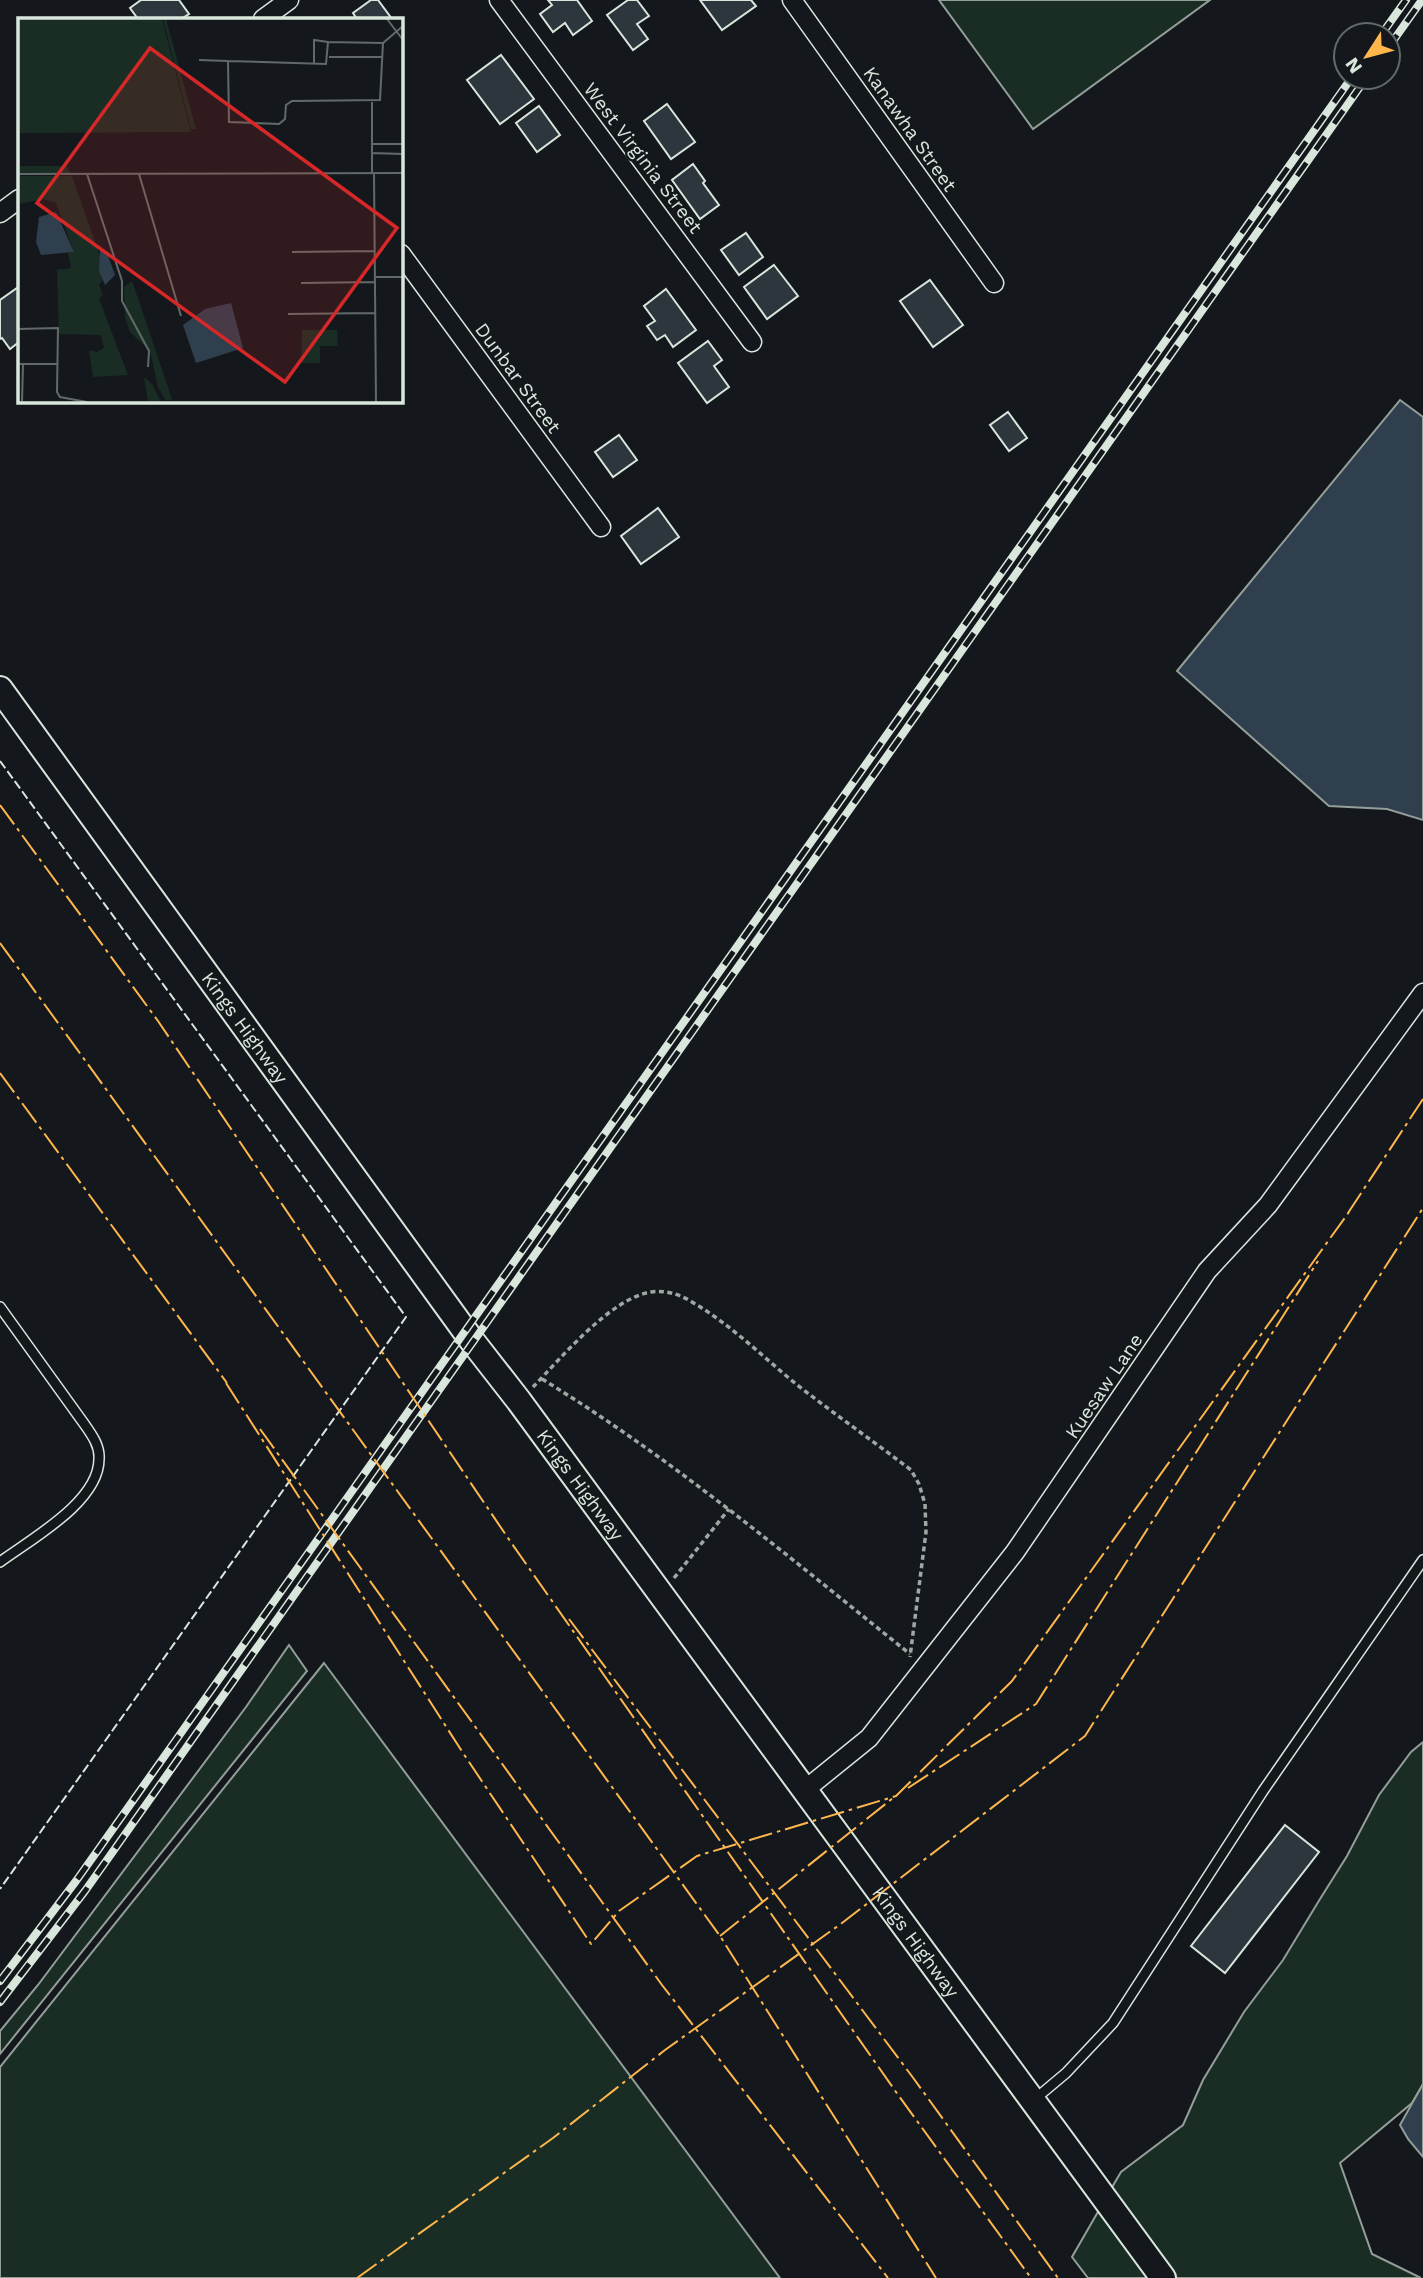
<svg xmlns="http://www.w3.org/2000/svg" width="1423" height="2278" font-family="'Work Sans',sans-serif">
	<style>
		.green { fill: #1a2d24; stroke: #939e99; stroke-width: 2 }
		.water { fill: #2f3f4d; stroke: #939e99; stroke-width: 2 }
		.building { fill: #2c363c; stroke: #d8e6dc; stroke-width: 2 }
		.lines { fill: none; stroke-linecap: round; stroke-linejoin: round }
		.lane-casing { stroke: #d8e6dc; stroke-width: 12 }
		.street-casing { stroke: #d8e6dc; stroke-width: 21 }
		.secondary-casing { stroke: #d8e6dc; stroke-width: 28 }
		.path { stroke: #9da8a2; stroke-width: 3.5; stroke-dasharray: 5 3.5; stroke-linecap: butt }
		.lane { stroke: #14181c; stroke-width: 9 }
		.street { stroke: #14181c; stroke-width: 18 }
		.secondary { stroke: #14181c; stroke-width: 24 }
		.rail-casing { stroke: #d8e6dc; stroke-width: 8 }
		.rail { stroke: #14181c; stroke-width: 5; stroke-dasharray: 16; stroke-linecap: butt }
		.fence { stroke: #d8e6dc; stroke-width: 2; stroke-dasharray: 9 3.5; stroke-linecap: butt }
		.power { stroke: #ffb74d; stroke-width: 2; stroke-dasharray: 24 5 3.5 5; stroke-linecap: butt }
		.labels { text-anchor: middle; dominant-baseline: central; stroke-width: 5; stroke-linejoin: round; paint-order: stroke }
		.street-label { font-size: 19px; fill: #d8e6dc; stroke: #14181c }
		.inset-road { fill: none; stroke: #626a69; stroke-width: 2 }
		.view { fill: #d62828; fill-opacity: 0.15; stroke: #d62828; stroke-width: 3.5 }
		.inset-edge { fill: none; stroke: #d8e6dc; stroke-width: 3.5 }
	</style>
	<rect width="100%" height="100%" fill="#14181c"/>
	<g class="green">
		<path d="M 939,0 L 1210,0 L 1033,129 Z"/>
		<path d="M 289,1645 L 307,1671 L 0,2054 L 0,2031 L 38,1985 L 246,1707 Z"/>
		<path d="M 324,1663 L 780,2278 L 0,2278 L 0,2067 Z"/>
		<path d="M 1423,1742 L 1423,2084 L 1412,2103 L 1340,2163 L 1372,2254 L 1421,2278 L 1177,2278 L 1111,2189 L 1121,2172 L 1183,2125 L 1203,2080 L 1244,2012 L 1283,1960 L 1320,1899 L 1347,1856 L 1379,1795 L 1411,1752 Z"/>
		<path d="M 1099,2210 L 1149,2278 L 1088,2278 L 1072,2257 Z"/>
	</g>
	<g class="water">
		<path d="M 1400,400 L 1423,417 L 1423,820 L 1387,809 L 1329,806 L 1177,671 Z"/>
		<path d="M 1423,2084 L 1423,2157 L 1408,2139 L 1400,2125 Z"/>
	</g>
	<g class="building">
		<path d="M 141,0 L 179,0 L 189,14 L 181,19 L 138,19 L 130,8 Z"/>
		<path d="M 371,0 L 378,0 L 392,19 L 357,19 L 353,13 Z"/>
		<path d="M 548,0 L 577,0 L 592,21 L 573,35 L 565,23 L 553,32 L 540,14 L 552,5 Z"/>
		<path d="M 628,0 L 637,0 L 649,16 L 637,24 L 648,39 L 633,50 L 607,15 Z"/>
		<path d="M 700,0 L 751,0 L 756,6 L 722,30 Z"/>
		<path d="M 501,55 L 534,99 L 500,124 L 467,80 Z"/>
		<path d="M 667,104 L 695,142 L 671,159 L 644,121 Z"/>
		<path d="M 539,106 L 560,135 L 537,152 L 516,123 Z"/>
		<path d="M 693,164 L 705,181 L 703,183 L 719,205 L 700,219 L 672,180 Z"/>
		<path d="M 746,233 L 763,257 L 739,275 L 721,250 Z"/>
		<path d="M 774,265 L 798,296 L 767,319 L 744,287 Z"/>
		<path d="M 930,280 L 963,325 L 933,347 L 900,301 Z"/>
		<path d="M 17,288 L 19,291 L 19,342 L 10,349 L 2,338 L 0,339 L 0,300 Z"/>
		<path d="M 666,289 L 696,330 L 673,347 L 665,335 L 657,340 L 647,326 L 655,321 L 644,306 Z"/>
		<path d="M 708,341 L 722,360 L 714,366 L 729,387 L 707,403 L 678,363 Z"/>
		<path d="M 1008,412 L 1027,438 L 1009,451 L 990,425 Z"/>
		<path d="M 619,435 L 637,460 L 613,477 L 595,452 Z"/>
		<path d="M 658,508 L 679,537 L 641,564 L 621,536 Z"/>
		<path d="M 1285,1825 L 1319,1852 L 1225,1973 L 1191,1946 Z"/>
	</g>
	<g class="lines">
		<defs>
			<g id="lane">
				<path d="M 0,1307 L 85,1425 C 92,1435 100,1446 99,1459 C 99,1502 31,1539 0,1562"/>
				<path d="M 1035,2099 L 1066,2073 L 1113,2023 L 1263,1791 L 1423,1560"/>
			</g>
			<g id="street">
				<path d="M 499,0 L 752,342"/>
				<path d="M 792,0 L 994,283"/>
				<path d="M 263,19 L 289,0"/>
				<path d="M 0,213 L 19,199"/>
				<path d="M 401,254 L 601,527"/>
				<path d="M 806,1789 L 869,1738 L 1015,1552 L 1207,1271 L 1268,1205 L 1423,993"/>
			</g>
			<g id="secondary">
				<path id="s1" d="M 0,689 L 473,1342 L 519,1401 L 1163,2278"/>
			</g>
		</defs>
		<use href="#lane" class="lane-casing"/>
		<use href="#street" class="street-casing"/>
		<use href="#secondary" class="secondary-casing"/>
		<g class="path">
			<path d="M 542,1379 C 673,1459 790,1558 910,1654"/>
			<path d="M 533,1387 C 561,1358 611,1298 651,1292 C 666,1290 679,1294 692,1302 C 730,1324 762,1356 796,1384 C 833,1413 873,1441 911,1470 L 919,1484 L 925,1504 L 926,1532 L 910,1657"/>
			<path d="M 674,1578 L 729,1509"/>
		</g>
		<use href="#lane" class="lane"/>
		<use href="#street" class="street"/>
		<use href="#secondary" class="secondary"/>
		<defs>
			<g id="rail">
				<path d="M 1381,35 L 1406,0"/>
				<path d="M 1388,48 L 1422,0"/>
				<path d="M 0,1981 L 76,1881 L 171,1747 L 1352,77"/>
				<path d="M 0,2002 L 85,1891 L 1367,77"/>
			</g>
		</defs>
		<use href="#rail" class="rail-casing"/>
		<use href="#rail" class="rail"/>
		<path class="fence" d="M 0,761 L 406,1317 L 0,1889"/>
		<g class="power">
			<path d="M 0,805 L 158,1021 L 510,1541 L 896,2092 L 1031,2278"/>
			<path d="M 0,943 L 720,1936 L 936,2278"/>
			<path d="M 0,1073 L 227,1383"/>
			<path d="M 1348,1213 L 1423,1099"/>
			<path d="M 226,1383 L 463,1753 L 591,1944 L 619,1911 L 697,1856 L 896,1796 L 1012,1681 L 1349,1212"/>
			<path d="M 260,1429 L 662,1985 L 888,2278"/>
			<path d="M 569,1619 L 914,2079 L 1058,2278"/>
			<path d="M 908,1788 L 1036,1704 L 1318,1261"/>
			<path d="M 720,1936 L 893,1798"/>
			<path d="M 357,2278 L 553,2138 L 665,2050 L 842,1923 L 1085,1736 L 1423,1208"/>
		</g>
	</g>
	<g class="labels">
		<g class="street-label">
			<text transform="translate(910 129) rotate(55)">Kanawha Street</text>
			<text transform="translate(643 158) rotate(53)">West Virginia Street</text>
			<text transform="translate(518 378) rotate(54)">Dunbar Street</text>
			<text stroke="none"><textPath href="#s1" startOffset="418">Kings Highway</textPath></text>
			<text transform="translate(1104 1386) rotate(-56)">Kuesaw Lane</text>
			<text stroke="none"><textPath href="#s1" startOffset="985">Kings Highway</textPath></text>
			<text stroke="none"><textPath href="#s1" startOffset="1552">Kings Highway</textPath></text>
		</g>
	</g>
	<g transform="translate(18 18)">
		<rect width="385" height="385" fill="#14181c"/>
		<path d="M 0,1 L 144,1 L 173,114 L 0,115 ZM 145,1 L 148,1 L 178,111 L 173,111 ZM 2,148 L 49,148 L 52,155 L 2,155 ZM 2,158 L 54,158 L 82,238 L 84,263 L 81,267 L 85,277 L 81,281 L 110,357 L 75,359 L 71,332 L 79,334 L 86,330 L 83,317 L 41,316 L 39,252 L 53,250 L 50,235 L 56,234 L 38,185 L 26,181 L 1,186 ZM 114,263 L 154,381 L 148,383 L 140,369 L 132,333 L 112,314 L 107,300 L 106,269 ZM 284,312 L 319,312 L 320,328 L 302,328 L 302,345 L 284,345 ZM 126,359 L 134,366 L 143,384 L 130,384 Z" fill="#1a2d24"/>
		<path d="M 38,194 L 56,234 L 23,237 L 18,224 L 21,199 ZM 82,233 L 89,235 L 97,257 L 87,267 L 81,253 ZM 213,285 L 225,330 L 178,345 L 165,307 L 187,291 Z" fill="#2f3f4d"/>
		<path class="inset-road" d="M 369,1 L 385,22M 365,25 L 310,24 L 308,46 L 210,43 L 211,104 L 261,106 L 267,101 L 268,87 L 274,83 L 362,82 L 365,25 L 385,8M 311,39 L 365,39M 181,42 L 210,43M 296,45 L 296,22 L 310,24M 354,84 L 354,155M 354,126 L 385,126M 354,135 L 385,136M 356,155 L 358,384M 0,156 L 385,155M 69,156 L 104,263 L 104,283 L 131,333 L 130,349M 121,156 L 163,298M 274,234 L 356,233M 357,259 L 385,259M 283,265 L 357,264M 270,296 L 358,295M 0,311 L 40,310 L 39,374 L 42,379 L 69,384M 0,346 L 39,346M 4,384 L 5,346"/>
		<path class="view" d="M 132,30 L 379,210 L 267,364 L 19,185 Z"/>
		<rect width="385" height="385" class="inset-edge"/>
	</g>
	<g transform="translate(1367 56) rotate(234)"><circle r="33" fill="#14181c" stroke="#626a69" stroke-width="2"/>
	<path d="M0-5L12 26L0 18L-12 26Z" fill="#ffb74d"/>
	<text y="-10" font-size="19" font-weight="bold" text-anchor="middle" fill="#d8e6dc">N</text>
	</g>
</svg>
